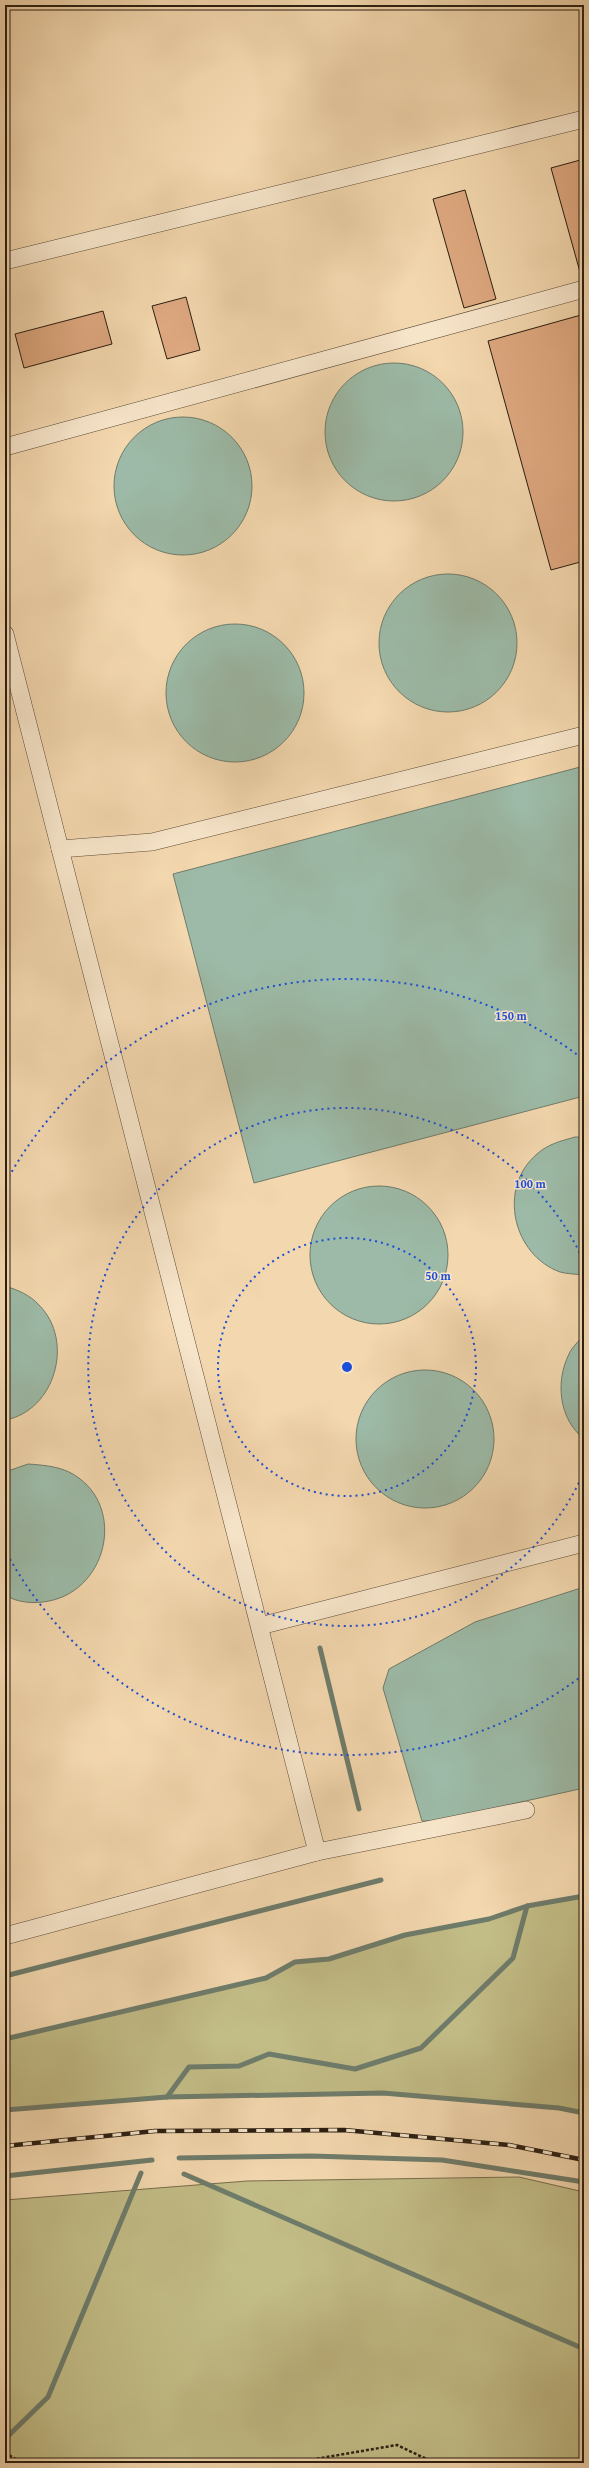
<svg xmlns="http://www.w3.org/2000/svg" width="589" height="2468" font-family="'Gentium Book Plus',serif">
	<style>
		.green { fill: #c2bc86; stroke: #766d4c }
		.water { fill: #9cbaa7; stroke: #6e7c6b }
		.lines { fill: none; stroke-linecap: round; stroke-linejoin: round }
		.stream { stroke: #6e7c6b; stroke-width: 5 }
		.building { fill: #dea880; stroke: #2a1e11 }
		.minor-casing { stroke: #5c4c38; stroke-width: 18 }
		.path { stroke: #2a1e11; stroke-width: 2.5; stroke-dasharray: 3 2; stroke-linecap: butt }
		.minor { stroke: #f7e5ca; stroke-width: 17 }
		.rail-casing { stroke: #2a1e11; stroke-width: 4.5 }
		.rail { stroke: #f7e5ca; stroke-width: 3; stroke-dasharray: 9; stroke-linecap: butt }
		.ring { fill: none; stroke: #1d4ed8; stroke-width: 2; stroke-dasharray: 2 4 }
		.centre { fill: #1d4ed8; stroke: #f7e5ca; stroke-width: 2 }
		.ring-label { font-size: 12px; text-anchor: middle; font-weight: bold; fill: #1d4ed8; stroke: #f7e5ca; stroke-width: 3; stroke-linejoin: round; paint-order: stroke }
	</style>
	<rect width="100%" height="100%" fill="#f3d7ae"/>
	<filter id="stains"><feTurbulence type="fractalNoise" baseFrequency=".005" numOctaves="4"/><feColorMatrix values="0 0 0 0 .2 0 0 0 0 .09 0 0 0 0 .02 0 0 0 .5 -.17"/></filter>
	<radialGradient id="worn" r=".72"><stop offset=".6" stop-color="#630" stop-opacity="0"/><stop offset="1" stop-color="#630" stop-opacity=".3"/></radialGradient>
	<g class="green">
		<path d="M 584,1896 L 584,2113 L 559,2108 L 383,2093 L 167,2097 L 5,2110 L 5,2039 L 266,1978 L 295,1962 L 329,1959 L 405,1935 L 489,1919 L 527,1906 Z"/>
		<path d="M 519,2177 L 584,2192 L 584,2463 L 5,2463 L 5,2200 L 247,2181 Z"/>
	</g>
	<g class="water">
		<circle cx="394" cy="432" r="69"/>
		<circle cx="183" cy="486" r="69"/>
		<circle cx="448" cy="643" r="69"/>
		<circle cx="235" cy="693" r="69"/>
		<path d="M 584,766 L 584,1096 L 254,1183 L 173,874 Z"/>
		<path d="M 575,1137 L 584,1137 L 584,1275 C 576,1274 567,1274 560,1272 C 513,1255 497,1188 537,1154 C 548,1144 561,1141 575,1137 Z"/>
		<circle cx="379" cy="1255" r="69"/>
		<path d="M 5,1286 C 18,1290 30,1295 39,1305 C 75,1341 55,1411 5,1420 Z"/>
		<path d="M 584,1335 L 584,1439 C 559,1419 555,1382 569,1354 C 572,1347 579,1341 584,1335 Z"/>
		<circle cx="425" cy="1439" r="69"/>
		<path d="M 28,1464 C 42,1465 56,1466 69,1472 C 127,1501 110,1589 49,1601 C 34,1604 18,1603 5,1595 L 5,1472 Z"/>
		<path d="M 584,1587 L 584,1788 L 436,1821 L 422,1821 L 383,1688 L 389,1669 L 475,1622 Z"/>
	</g>
	<g class="lines">
		<g class="stream">
			<path d="M 320,1648 L 359,1809"/>
			<path d="M 5,1976 L 381,1880"/>
			<path d="M 5,2039 L 266,1978 L 295,1962 L 329,1959 L 405,1935 L 489,1919 L 527,1906 L 584,1896"/>
			<path d="M 167,2097 L 189,2067 L 239,2066 L 269,2054 L 355,2069 L 421,2048 L 513,1958 L 527,1906"/>
			<path d="M 5,2110 L 167,2097 L 383,2093 L 559,2108 L 584,2113"/>
			<path d="M 179,2158 L 312,2156 L 442,2160 L 584,2182"/>
			<path d="M 184,2174 L 584,2349"/>
			<path d="M 5,2176 L 152,2160"/>
			<path d="M 5,2439 L 48,2397 L 141,2173"/>
		</g>
	</g>
	<g class="building">
		<path d="M 584,159 L 584,272 L 580,272 L 551,168 Z"/>
		<path d="M 465,190 L 496,299 L 464,308 L 433,199 Z"/>
		<path d="M 186,297 L 200,350 L 167,359 L 152,306 Z"/>
		<path d="M 103,311 L 112,344 L 24,368 L 15,334 Z"/>
		<path d="M 581,315 L 584,326 L 584,561 L 551,570 L 488,341 Z"/>
	</g>
	<g class="lines">
		<defs>
			<g id="minor">
				<path d="M 5,261 L 584,119"/>
				<path d="M 5,447 L 584,289"/>
				<path d="M 5,634 L 317,1852"/>
				<path d="M 60,849 L 152,842 L 584,735"/>
				<path d="M 260,1626 L 584,1543"/>
				<path d="M 5,1936 L 317,1852 L 526,1810"/>
			</g>
		</defs>
		<use href="#minor" class="minor-casing"/>
		<g class="path">
			<path d="M 5,2453 L 23,2463"/>
			<path d="M 292,2463 L 397,2445 L 435,2463"/>
		</g>
		<use href="#minor" class="minor"/>
		<defs>
			<path id="rail" d="M 5,2146 L 155,2131 L 344,2130 L 509,2145 L 584,2160"/>
		</defs>
		<use href="#rail" class="rail-casing"/>
		<use href="#rail" class="rail"/>
	</g>
	<g class="ring">
		<circle cx="347" cy="1367" r="129"/>
		<path d="M584 1472A259 259 0 1 1 584 1262"/>
		<path d="M583 1675A388 388 0 0 1 6 1552M6 1182A388 388 0 0 1 583 1059"/>
	</g>
	<circle cx="347" cy="1367" r="6" class="centre"/>
	<g class="ring-label">
		<text x="511" y="1020">150 m</text>
		<text x="530" y="1188">100 m</text>
		<text x="438" y="1280">50 m</text>
	</g>
	<rect width="589" height="2468" fill="none" stroke="#f3d7ae" stroke-width="20"/>
	<rect x="6" y="6" width="577" height="2456" fill="none" stroke="#2a1e11" stroke-width="2"/>
	<rect x="10" y="10" width="569" height="2448" fill="none" stroke="#2a1e11"/>
	<rect width="100%" height="100%" filter="url(#stains)"/>
	<rect width="100%" height="100%" fill="url(#worn)"/>
</svg>
